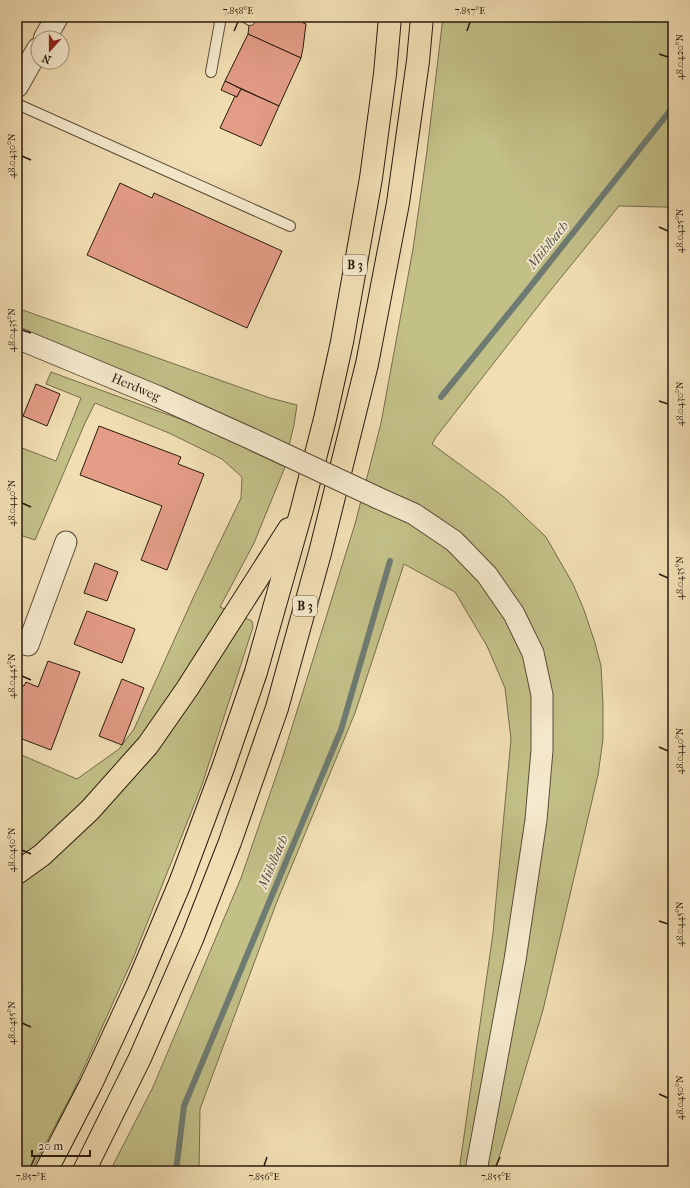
<svg xmlns="http://www.w3.org/2000/svg" width="690" height="1188" font-family="'IM FELL French Canon',serif">
	<style>
		.green { fill: #c2bf87; stroke: #766d4a }
		.lines { fill: none; stroke-linecap: round; stroke-linejoin: round }
		.stream { stroke: #6e7b72; stroke-width: 6 }
		.building { fill: #e39c86; stroke: #291b0e }
		.service-casing { stroke: #5b4c37; stroke-width: 12 }
		.minor-casing { stroke: #5b4c37; stroke-width: 23 }
		.tertiary-casing { stroke: #5b4c37; stroke-width: 24 }
		.trunk-casing { stroke: #291b0e; stroke-width: 24 }
		.service { stroke: #f6eace; stroke-width: 10 }
		.minor { stroke: #f6eace; stroke-width: 21 }
		.tertiary { stroke: #f6eace; stroke-width: 22 }
		.trunk { stroke: #f1deb3; stroke-width: 22 }
		.minor-bridge-casing { stroke: #5b4c37; stroke-width: 23; stroke-linecap: butt }
		.minor-bridge { stroke: #f6eace; stroke-width: 21 }
		.ticks { fill: none; stroke: #291b0e; stroke-width: 1.5 }
		.labels { text-anchor: middle; dominant-baseline: central; stroke-width: 3.5; stroke-linejoin: round; paint-order: stroke }
		.shield { fill: #f6eace; stroke: #665948; stroke-width: 1 }
		.shield-label { font-size: 12px; font-weight: bold; fill: #291b0e }
		.street-label { font-size: 13px; fill: #291b0e; stroke: #f6eace }
		.water-label { font-size: 14px; font-style: italic; fill: #515348; stroke: #f6eace }
		.neatline { fill: none; stroke: #291b0e; stroke-width: 1.5 }
		.ticks-label { font-size: 10px; text-anchor: middle; fill: #291b0e }
	</style>
	<rect width="100%" height="100%" fill="#f1deb3"/>
	<filter id="stains"><feTurbulence type="fractalNoise" baseFrequency=".005" numOctaves="4"/><feColorMatrix values="0 0 0 0 .2 0 0 0 0 .09 0 0 0 0 .02 0 0 0 .5 -.17"/></filter>
	<radialGradient id="worn" r=".72"><stop offset=".6" stop-color="#630" stop-opacity="0"/><stop offset="1" stop-color="#630" stop-opacity=".3"/></radialGradient>
	<g class="green">
		<path d="M 443,17 L 673,17 L 673,209 L 665,207 L 619,206 L 546,296 L 436,437 L 432,444 L 504,497 L 546,537 L 573,584 L 584,610 L 595,643 L 601,666 L 603,705 L 603,739 L 598,775 L 543,1010 L 495,1171 L 459,1171 L 493,933 L 511,739 L 505,688 L 487,646 L 455,592 L 404,564 L 355,713 L 276,904 L 200,1109 L 199,1171 L 110,1171 L 153,1087 L 241,878 L 283,756 L 355,524 L 381,423 L 413,249 L 427,151 Z"/>
		<path d="M 17,308 L 270,398 L 297,405 L 294,425 L 289,446 L 17,334 Z"/>
		<path d="M 51,372 L 243,442 L 249,450 L 285,467 L 254,543 L 220,607 L 252,621 L 253,627 L 202,785 L 134,956 L 73,1092 L 31,1171 L 17,1171 L 17,753 L 77,779 L 119,749 L 134,729 L 194,596 L 241,498 L 242,477 L 222,459 L 169,433 L 95,403 L 85,423 L 35,540 L 17,534 L 17,446 L 56,461 L 81,398 L 46,384 Z"/>
	</g>
	<g class="lines">
		<g class="stream">
			<path d="M 441,397 L 522,297 L 673,107"/>
			<path d="M 176,1171 L 184,1106 L 341,730 L 390,561"/>
		</g>
	</g>
	<g class="building">
		<path d="M 250,17 L 291,17 L 306,24 L 303,48 L 301,58 L 248,34 Z"/>
		<path d="M 291,17 L 304,17 L 304,23 Z"/>
		<path d="M 248,34 L 301,58 L 279,106 L 225,81 Z"/>
		<path d="M 225,81 L 241,89 L 237,97 L 221,90 Z"/>
		<path d="M 241,89 L 279,106 L 261,146 L 220,128 L 235,96 L 237,97 Z"/>
		<path d="M 120,183 L 152,198 L 154,193 L 282,251 L 247,328 L 87,255 Z"/>
		<path d="M 36,384 L 60,394 L 47,426 L 23,416 Z"/>
		<path d="M 99,426 L 181,457 L 178,464 L 204,474 L 167,570 L 141,560 L 162,506 L 80,475 Z"/>
		<path d="M 95,563 L 118,572 L 107,601 L 84,593 Z"/>
		<path d="M 87,611 L 135,629 L 122,663 L 74,644 Z"/>
		<path d="M 48,661 L 80,672 L 51,750 L 17,737 L 17,683 L 24,686 L 26,682 L 38,687 Z"/>
		<path d="M 122,679 L 144,688 L 122,745 L 99,736 Z"/>
	</g>
	<g class="lines">
		<defs>
			<g id="service">
				<path d="M 245,17 L 250,20"/>
				<path d="M 211,72 L 221,17"/>
				<path d="M 17,104 L 290,226"/>
			</g>
			<g id="minor">
				<path d="M 17,338 L 159,397 L 254,440"/>
				<path d="M 378,498 L 414,514 L 454,541 L 487,575 L 514,614 L 533,653 L 542,695 L 542,750 L 536,820 L 515,960 L 476,1171"/>
				<path d="M 17,641 L 28,645 L 66,542"/>
			</g>
			<g id="tertiary">
				<path d="M 45,38 L 57,17"/>
				<path d="M 17,86 L 38,49"/>
			</g>
			<g id="trunk">
				<path d="M 17,873 L 42,855 L 90,810 L 148,745 L 187,689 L 289,529"/>
				<path d="M 46,1171 L 91,1084 L 137,985 L 180,883 L 223,768 L 256,672 L 302,509 L 325,419 L 342,342 L 371,178 L 385,74 L 390,17"/>
				<path d="M 84,1171 L 140,1058 L 192,939 L 230,842 L 277,708 L 320,553 L 367,364 L 398,203 L 418,61 L 422,17"/>
			</g>
		</defs>
		<use href="#service" class="service-casing"/>
		<use href="#minor" class="minor-casing"/>
		<use href="#tertiary" class="tertiary-casing"/>
		<use href="#trunk" class="trunk-casing"/>
		<use href="#service" class="service"/>
		<use href="#minor" class="minor"/>
		<use href="#tertiary" class="tertiary"/>
		<use href="#trunk" class="trunk"/>
		<defs>
			<path id="minor-bridge" d="M 254,440 L 378,498"/>
		</defs>
		<use href="#minor-bridge" class="minor-bridge-casing"/>
		<use href="#minor-bridge" class="minor-bridge"/>
	</g>
	<path class="ticks" d="M 234,31 L 238,22M 467,31 L 470,22M 659,54 L 668,57M 22,156 L 31,160M 659,227 L 668,231M 22,330 L 31,333M 659,401 L 668,404M 22,503 L 31,507M 659,574 L 668,578M 22,676 L 31,680M 659,747 L 668,751M 22,850 L 31,854M 659,921 L 668,924M 22,1023 L 31,1027M 659,1094 L 668,1098M 31,1166 L 35,1157M 264,1166 L 267,1157M 496,1166 L 500,1157"/>
	<g class="labels">
		<g class="shield">
			<rect x="343" y="255" width="24" height="20" rx="3"/>
			<rect x="293" y="596" width="24" height="20" rx="3"/>
		</g>
		<g class="shield-label">
			<text x="355" y="265">B 3</text>
			<text x="305" y="606">B 3</text>
		</g>
		<g class="street-label">
			<text transform="translate(136 387) rotate(23)">Herdweg</text>
		</g>
		<g class="water-label">
			<text transform="translate(548 245) rotate(-51)">Mühlbach</text>
			<text transform="translate(273 862) rotate(-67)">Mühlbach</text>
		</g>
	</g>
	<rect width="690" height="1188" fill="none" stroke="#f1deb3" stroke-width="44"/>
	<g transform="translate(50 50) rotate(201)"><circle r="19" fill="#f6eace" stroke="#a49781"/>
	<path d="M0-3L7 15L0 10L-7 15Z" fill="#8f2418"/>
	<text y="-6" font-size="11" font-weight="bold" text-anchor="middle" fill="#291b0e">N</text>
	</g>
	<path d="M32 1150v6h58v-6" fill="none" stroke="#291b0e" stroke-width="2"/>
	<text x="38" y="1150" font-size="12" fill="#291b0e" stroke="#f6eace" stroke-width="3" paint-order="stroke">20 m</text>
	<rect x="22" y="22" width="646" height="1144" class="neatline"/>
	<g class="ticks-label">
		<text x="238" y="14">7.858°E</text>
		<text x="470" y="14">7.857°E</text>
		<text transform="translate(679 57) rotate(-90)" y="4">48.0420°N</text>
		<text transform="translate(11 156) rotate(-90)" y="4">48.0430°N</text>
		<text transform="translate(679 231) rotate(-90)" y="4">48.0425°N</text>
		<text transform="translate(11 330) rotate(-90)" y="4">48.0435°N</text>
		<text transform="translate(679 404) rotate(-90)" y="4">48.0430°N</text>
		<text transform="translate(11 503) rotate(-90)" y="4">48.0440°N</text>
		<text transform="translate(679 578) rotate(-90)" y="4">48.0435°N</text>
		<text transform="translate(11 676) rotate(-90)" y="4">48.0445°N</text>
		<text transform="translate(679 751) rotate(-90)" y="4">48.0440°N</text>
		<text transform="translate(11 850) rotate(-90)" y="4">48.0450°N</text>
		<text transform="translate(679 924) rotate(-90)" y="4">48.0445°N</text>
		<text transform="translate(11 1023) rotate(-90)" y="4">48.0455°N</text>
		<text transform="translate(679 1098) rotate(-90)" y="4">48.0450°N</text>
		<text x="31" y="1180">7.857°E</text>
		<text x="264" y="1180">7.856°E</text>
		<text x="496" y="1180">7.855°E</text>
	</g>
	<rect width="100%" height="100%" filter="url(#stains)"/>
	<rect width="100%" height="100%" fill="url(#worn)"/>
</svg>
